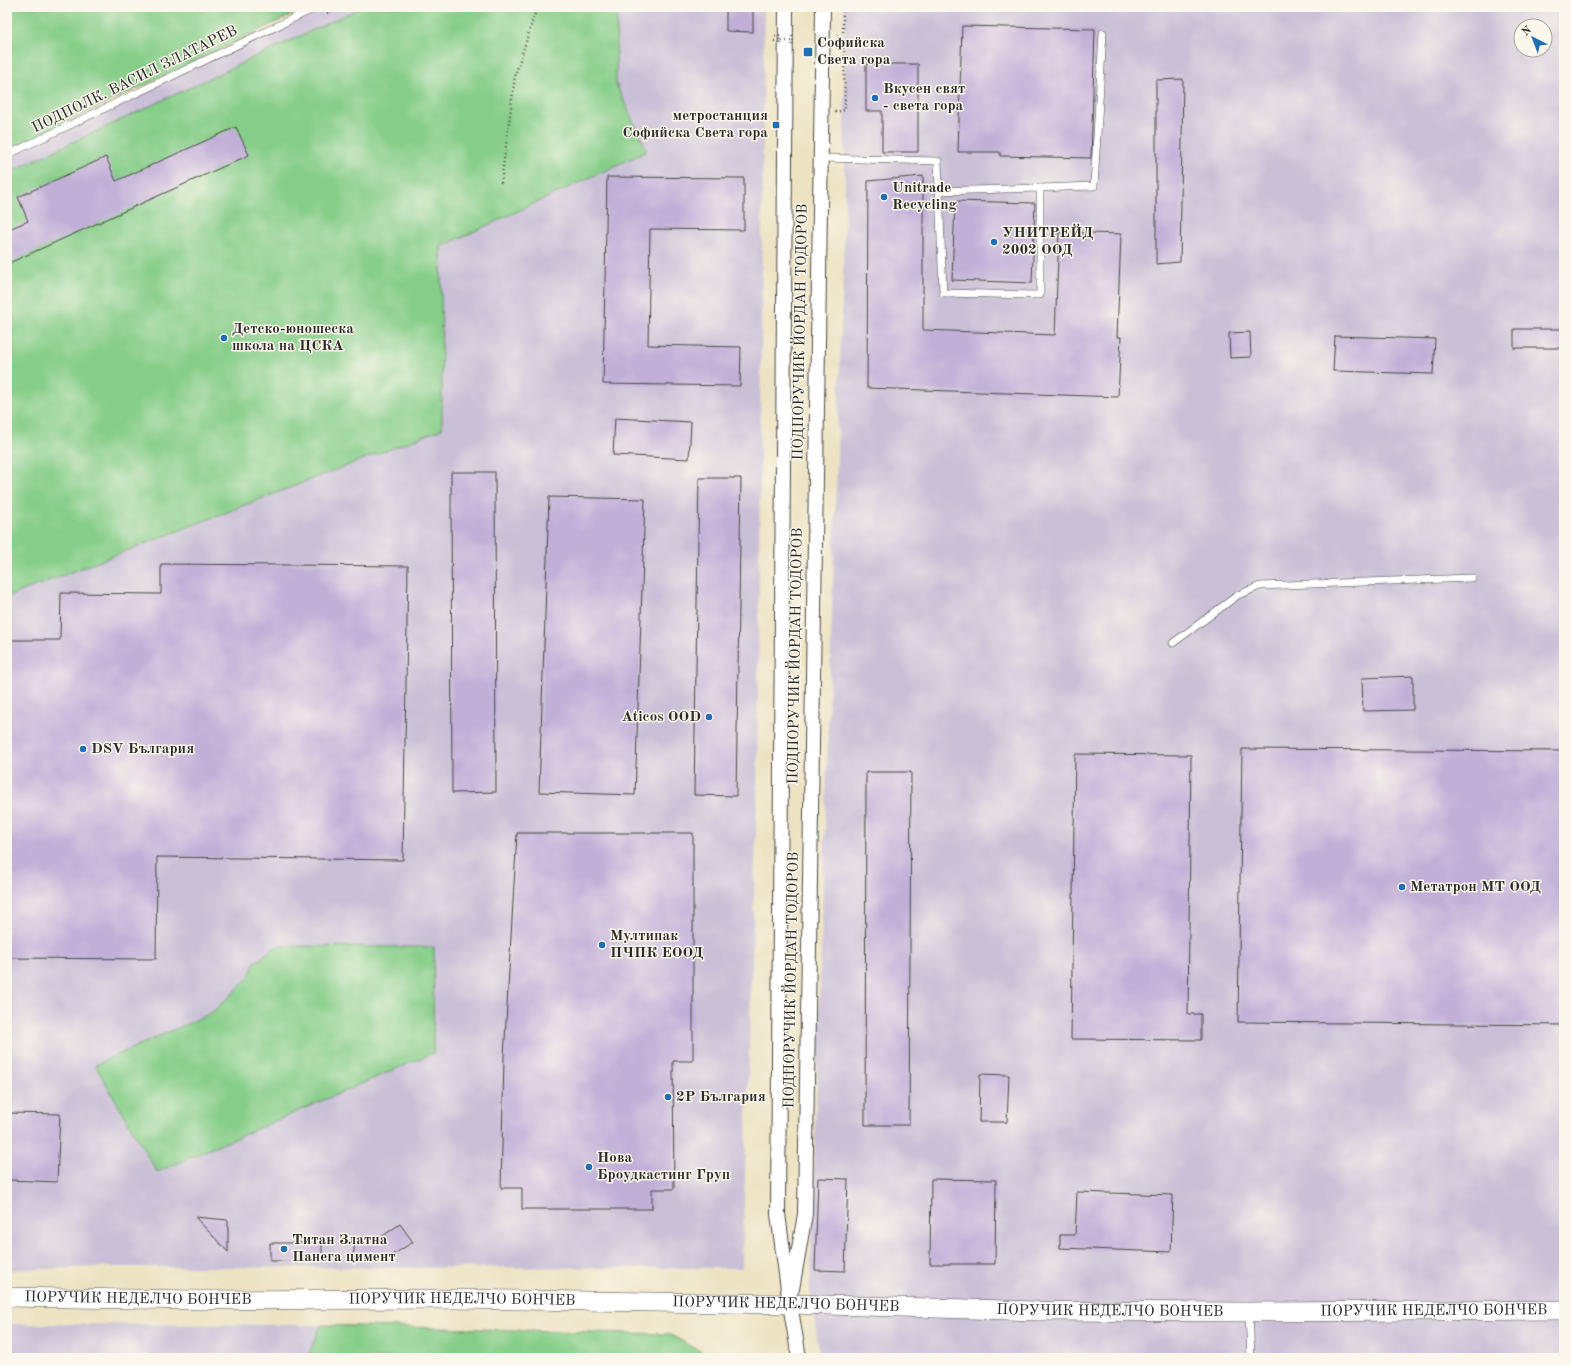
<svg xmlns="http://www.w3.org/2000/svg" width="1571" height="1365" font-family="'Old Standard TT',serif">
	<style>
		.industrial { fill: #c9bfd7; fill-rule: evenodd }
		.green { fill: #85cd88; stroke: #587c5a }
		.building { fill: #c1afd8 }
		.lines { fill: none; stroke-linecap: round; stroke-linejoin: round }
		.lane-casing { stroke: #484742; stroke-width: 8 }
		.street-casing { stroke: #484742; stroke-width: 16 }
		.secondary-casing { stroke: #484742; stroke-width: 20 }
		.path { stroke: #484742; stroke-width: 2.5; stroke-dasharray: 1 3; stroke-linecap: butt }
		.lane { stroke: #fff; stroke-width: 7 }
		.street { stroke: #fff; stroke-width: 14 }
		.secondary { stroke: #fff; stroke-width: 19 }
		.path-bridge { stroke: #484742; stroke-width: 2.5; stroke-dasharray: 1 3; stroke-linecap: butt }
		.poi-dot { fill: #1f6fb2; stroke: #fbf7ec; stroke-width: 1.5 }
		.labels { text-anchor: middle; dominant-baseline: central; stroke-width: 3; stroke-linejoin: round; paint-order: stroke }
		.poi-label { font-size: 15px; font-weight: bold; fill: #2b2b2b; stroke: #fbf7ec; text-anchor: start }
		.street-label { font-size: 15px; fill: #2b2b2b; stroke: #fbf7ec }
	</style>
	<rect width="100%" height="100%" fill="#fbf7ec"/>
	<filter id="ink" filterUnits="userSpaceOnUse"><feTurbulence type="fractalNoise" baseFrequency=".025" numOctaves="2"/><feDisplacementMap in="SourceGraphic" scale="8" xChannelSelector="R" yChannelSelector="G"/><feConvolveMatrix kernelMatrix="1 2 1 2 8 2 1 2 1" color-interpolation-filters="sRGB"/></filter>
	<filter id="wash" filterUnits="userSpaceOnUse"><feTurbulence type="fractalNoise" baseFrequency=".012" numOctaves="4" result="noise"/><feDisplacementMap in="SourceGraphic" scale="16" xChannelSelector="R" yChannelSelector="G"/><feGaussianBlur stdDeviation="0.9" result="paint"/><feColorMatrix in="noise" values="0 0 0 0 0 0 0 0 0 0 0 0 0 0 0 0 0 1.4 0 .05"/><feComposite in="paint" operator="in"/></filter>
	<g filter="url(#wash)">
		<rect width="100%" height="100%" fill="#ede3c3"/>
		<g class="industrial">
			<path d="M 326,7 L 764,7 L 757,801 L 742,1268 L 101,1267 L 7,1270 L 7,155 Z"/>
			<path d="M 844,7 L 1564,7 L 1564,1358 L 820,1358 L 810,1288 L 845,209 ZM 1521,26 L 1545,26 L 1545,50 L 1521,50 Z"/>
			<path d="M 7,1324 L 321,1325 L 307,1358 L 7,1358 Z"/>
		</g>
		<g class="green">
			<path d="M 7,7 L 308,7 L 7,151 Z"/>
			<path d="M 362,7 L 617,7 L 616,84 L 647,151 L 441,247 L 442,429 L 7,597 L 7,173 Z"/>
			<path d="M 277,946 L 434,947 L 433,1053 L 157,1172 L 95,1065 L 211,1013 L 226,1000 L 249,977 L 254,963 Z"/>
			<path d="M 321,1325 L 669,1334 L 713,1358 L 307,1358 Z"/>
		</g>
		<g id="blocks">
			<g class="building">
				<path d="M 726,7 L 753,7 L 753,32 L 726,31 Z"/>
				<path d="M 962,26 L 1095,29 L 1091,158 L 1000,156 L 1000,152 L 958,152 Z"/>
				<path d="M 866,64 L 918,64 L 918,152 L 882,152 L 882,111 L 866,111 Z"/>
				<path d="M 1183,79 L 1180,262 L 1156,264 L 1156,80 Z"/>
				<path d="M 236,127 L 249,155 L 7,264 L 7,230 L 28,221 L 18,197 L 106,157 L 116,181 Z"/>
				<path d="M 923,176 L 923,330 L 1055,335 L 1059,232 L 1121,234 L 1117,337 L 1121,337 L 1118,397 L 867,388 L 868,181 Z"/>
				<path d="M 607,177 L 744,178 L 744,230 L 650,229 L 648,345 L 741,347 L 740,386 L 603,384 Z"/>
				<path d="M 955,201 L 1035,203 L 1032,283 L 952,280 Z"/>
				<rect x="1514" y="329" width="50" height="19"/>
				<path d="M 1250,332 L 1251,357 L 1230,358 L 1229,333 Z"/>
				<path d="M 1335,336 L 1435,339 L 1433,374 L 1333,371 Z"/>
				<path d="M 615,418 L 691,422 L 689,459 L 613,455 Z"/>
				<path d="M 451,472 L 495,472 L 496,792 L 452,793 Z"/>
				<path d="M 699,478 L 741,478 L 736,796 L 694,795 Z"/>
				<path d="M 549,497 L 645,499 L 635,795 L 539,792 Z"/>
				<path d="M 161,564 L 408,566 L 403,860 L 157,857 L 156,959 L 7,958 L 7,640 L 60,640 L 61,593 L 161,594 Z"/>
				<path d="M 1413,676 L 1413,710 L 1363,711 L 1362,678 Z"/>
				<path d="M 1242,749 L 1564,751 L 1564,1025 L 1238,1022 Z"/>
				<path d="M 1075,754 L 1191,755 L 1188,1014 L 1201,1014 L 1201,1040 L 1071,1039 Z"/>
				<path d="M 866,772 L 911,772 L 909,1125 L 865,1125 Z"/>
				<path d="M 517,833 L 693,833 L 693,1061 L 673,1061 L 674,1189 L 652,1189 L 652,1209 L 522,1209 L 522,1188 L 501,1188 L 504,1057 Z"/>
				<path d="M 980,1074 L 1009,1075 L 1007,1122 L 979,1122 Z"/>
				<path d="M 7,1113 L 60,1114 L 57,1182 L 7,1180 Z"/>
				<path d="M 818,1178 L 848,1179 L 845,1271 L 815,1270 Z"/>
				<path d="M 931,1179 L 996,1180 L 995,1264 L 930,1264 Z"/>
				<path d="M 1077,1192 L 1173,1195 L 1171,1252 L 1060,1248 L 1060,1235 L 1075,1235 Z"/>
				<path d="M 195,1217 L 228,1220 L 228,1252 Z"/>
				<path d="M 400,1224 L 413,1242 L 389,1257 L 353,1257 L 355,1243 L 371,1244 Z"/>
				<path d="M 270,1243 L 322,1243 L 322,1260 L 270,1261 Z"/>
			</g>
		</g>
	</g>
	<g filter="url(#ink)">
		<use href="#blocks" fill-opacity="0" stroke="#484742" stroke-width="1"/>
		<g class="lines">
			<defs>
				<g id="lane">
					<path d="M 7,155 L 317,7"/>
					<path d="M 820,158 L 938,161 L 943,293 L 1040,295 L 1040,188 L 939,191"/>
					<path d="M 1040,188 L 1094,186 L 1103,33"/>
					<path d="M 1173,643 L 1238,595 L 1260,586 L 1472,578"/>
					<path d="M 1249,1312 L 1251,1358"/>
				</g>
				<g id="street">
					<path d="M 786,7 L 778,1214 L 790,1304 L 799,1358"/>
					<path d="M 792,1289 L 805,1214 L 823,7"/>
				</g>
				<g id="secondary">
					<path id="s1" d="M 7,1297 L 198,1300 L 456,1299 L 790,1304 L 1037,1311 L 1249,1312 L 1564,1310"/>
				</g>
			</defs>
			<use href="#lane" class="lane-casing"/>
			<use href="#street" class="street-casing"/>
			<use href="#secondary" class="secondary-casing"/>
			<g class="path">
				<path d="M 843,7 L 843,36"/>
				<path d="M 327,13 L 340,7"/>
				<path d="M 836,42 L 844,42"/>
				<path d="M 835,112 L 845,110 L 844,48 L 837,48"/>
				<path d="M 501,183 L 515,76 L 537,7"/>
			</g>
			<use href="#lane" class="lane"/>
			<use href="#street" class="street"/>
			<use href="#secondary" class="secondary"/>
			<g class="path-bridge">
				<path d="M 775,36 L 780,36 L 781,47"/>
				<path d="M 792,36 L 792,47"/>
				<path d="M 820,36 L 820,47"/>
				<path d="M 774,41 L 792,41"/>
				<path d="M 820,41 L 844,42"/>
				<path d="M 837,48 L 837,36 L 843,36"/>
			</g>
		</g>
	</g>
	<g class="poi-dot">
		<rect x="803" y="47" width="10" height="10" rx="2"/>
		<circle cx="875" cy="98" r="4"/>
		<rect x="772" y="121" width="8" height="8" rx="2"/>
		<circle cx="884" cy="197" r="4"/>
		<circle cx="994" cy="242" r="4"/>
		<circle cx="224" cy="338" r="4"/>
		<circle cx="709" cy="717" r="4"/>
		<circle cx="83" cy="749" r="4"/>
		<circle cx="1402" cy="887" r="4"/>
		<circle cx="602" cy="945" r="4"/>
		<circle cx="668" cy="1097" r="4"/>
		<circle cx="589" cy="1167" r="4"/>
		<circle cx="284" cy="1249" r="4"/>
	</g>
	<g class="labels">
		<g class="poi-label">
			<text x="817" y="43">Софийска<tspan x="817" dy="17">Света гора</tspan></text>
			<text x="883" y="89">Вкусен свят<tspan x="883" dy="17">- света гора</tspan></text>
			<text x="768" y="116" text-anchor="end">метростанция<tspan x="768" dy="17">Софийска Света гора</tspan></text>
			<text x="892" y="188">Unitrade<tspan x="892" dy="17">Recycling</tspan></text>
			<text x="1002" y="233">УНИТРЕЙД<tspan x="1002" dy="17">2002 ООД</tspan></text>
			<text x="232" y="329">Детско-юношеска<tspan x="232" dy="17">школа на ЦСКА</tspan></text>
			<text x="701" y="717" text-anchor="end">Aticos OOD</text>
			<text x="91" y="749">DSV България</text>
			<text x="1410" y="887">Метатрон МТ ООД</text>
			<text x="610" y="936">Мултипак<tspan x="610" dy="17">ПЧПК ЕООД</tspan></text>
			<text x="676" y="1097">2Р България</text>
			<text x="597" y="1158">Нова<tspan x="597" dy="17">Броудкастинг Груп</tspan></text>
			<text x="292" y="1240">Титан Златна<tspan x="292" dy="17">Панега цимент</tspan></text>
		</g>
		<g class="street-label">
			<text transform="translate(135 80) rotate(-26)">ПОДПОЛК. ВАСИЛ ЗЛАТАРЕВ</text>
			<text transform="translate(801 332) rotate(-89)">ПОДПОРУЧИК ЙОРДАН ТОДОРОВ</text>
			<text transform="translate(796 656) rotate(-89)">ПОДПОРУЧИК ЙОРДАН ТОДОРОВ</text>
			<text transform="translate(792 980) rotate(-89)">ПОДПОРУЧИК ЙОРДАН ТОДОРОВ</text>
			<text stroke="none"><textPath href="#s1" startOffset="131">ПОРУЧИК НЕДЕЛЧО БОНЧЕВ</textPath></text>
			<text stroke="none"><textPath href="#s1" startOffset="455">ПОРУЧИК НЕДЕЛЧО БОНЧЕВ</textPath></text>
			<text stroke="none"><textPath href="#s1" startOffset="779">ПОРУЧИК НЕДЕЛЧО БОНЧЕВ</textPath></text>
			<text stroke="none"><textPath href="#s1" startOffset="1103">ПОРУЧИК НЕДЕЛЧО БОНЧЕВ</textPath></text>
			<text stroke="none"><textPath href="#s1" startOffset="1427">ПОРУЧИК НЕДЕЛЧО БОНЧЕВ</textPath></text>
		</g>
	</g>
	<rect width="1571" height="1365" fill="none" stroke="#fbf7ec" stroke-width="24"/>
	<g transform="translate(1533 38) rotate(318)"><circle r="19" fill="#fbf7ec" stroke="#a8a59f"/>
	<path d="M0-3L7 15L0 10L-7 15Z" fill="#1f6fb2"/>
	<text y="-6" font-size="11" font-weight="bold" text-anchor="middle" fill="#2b2b2b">N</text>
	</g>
</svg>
